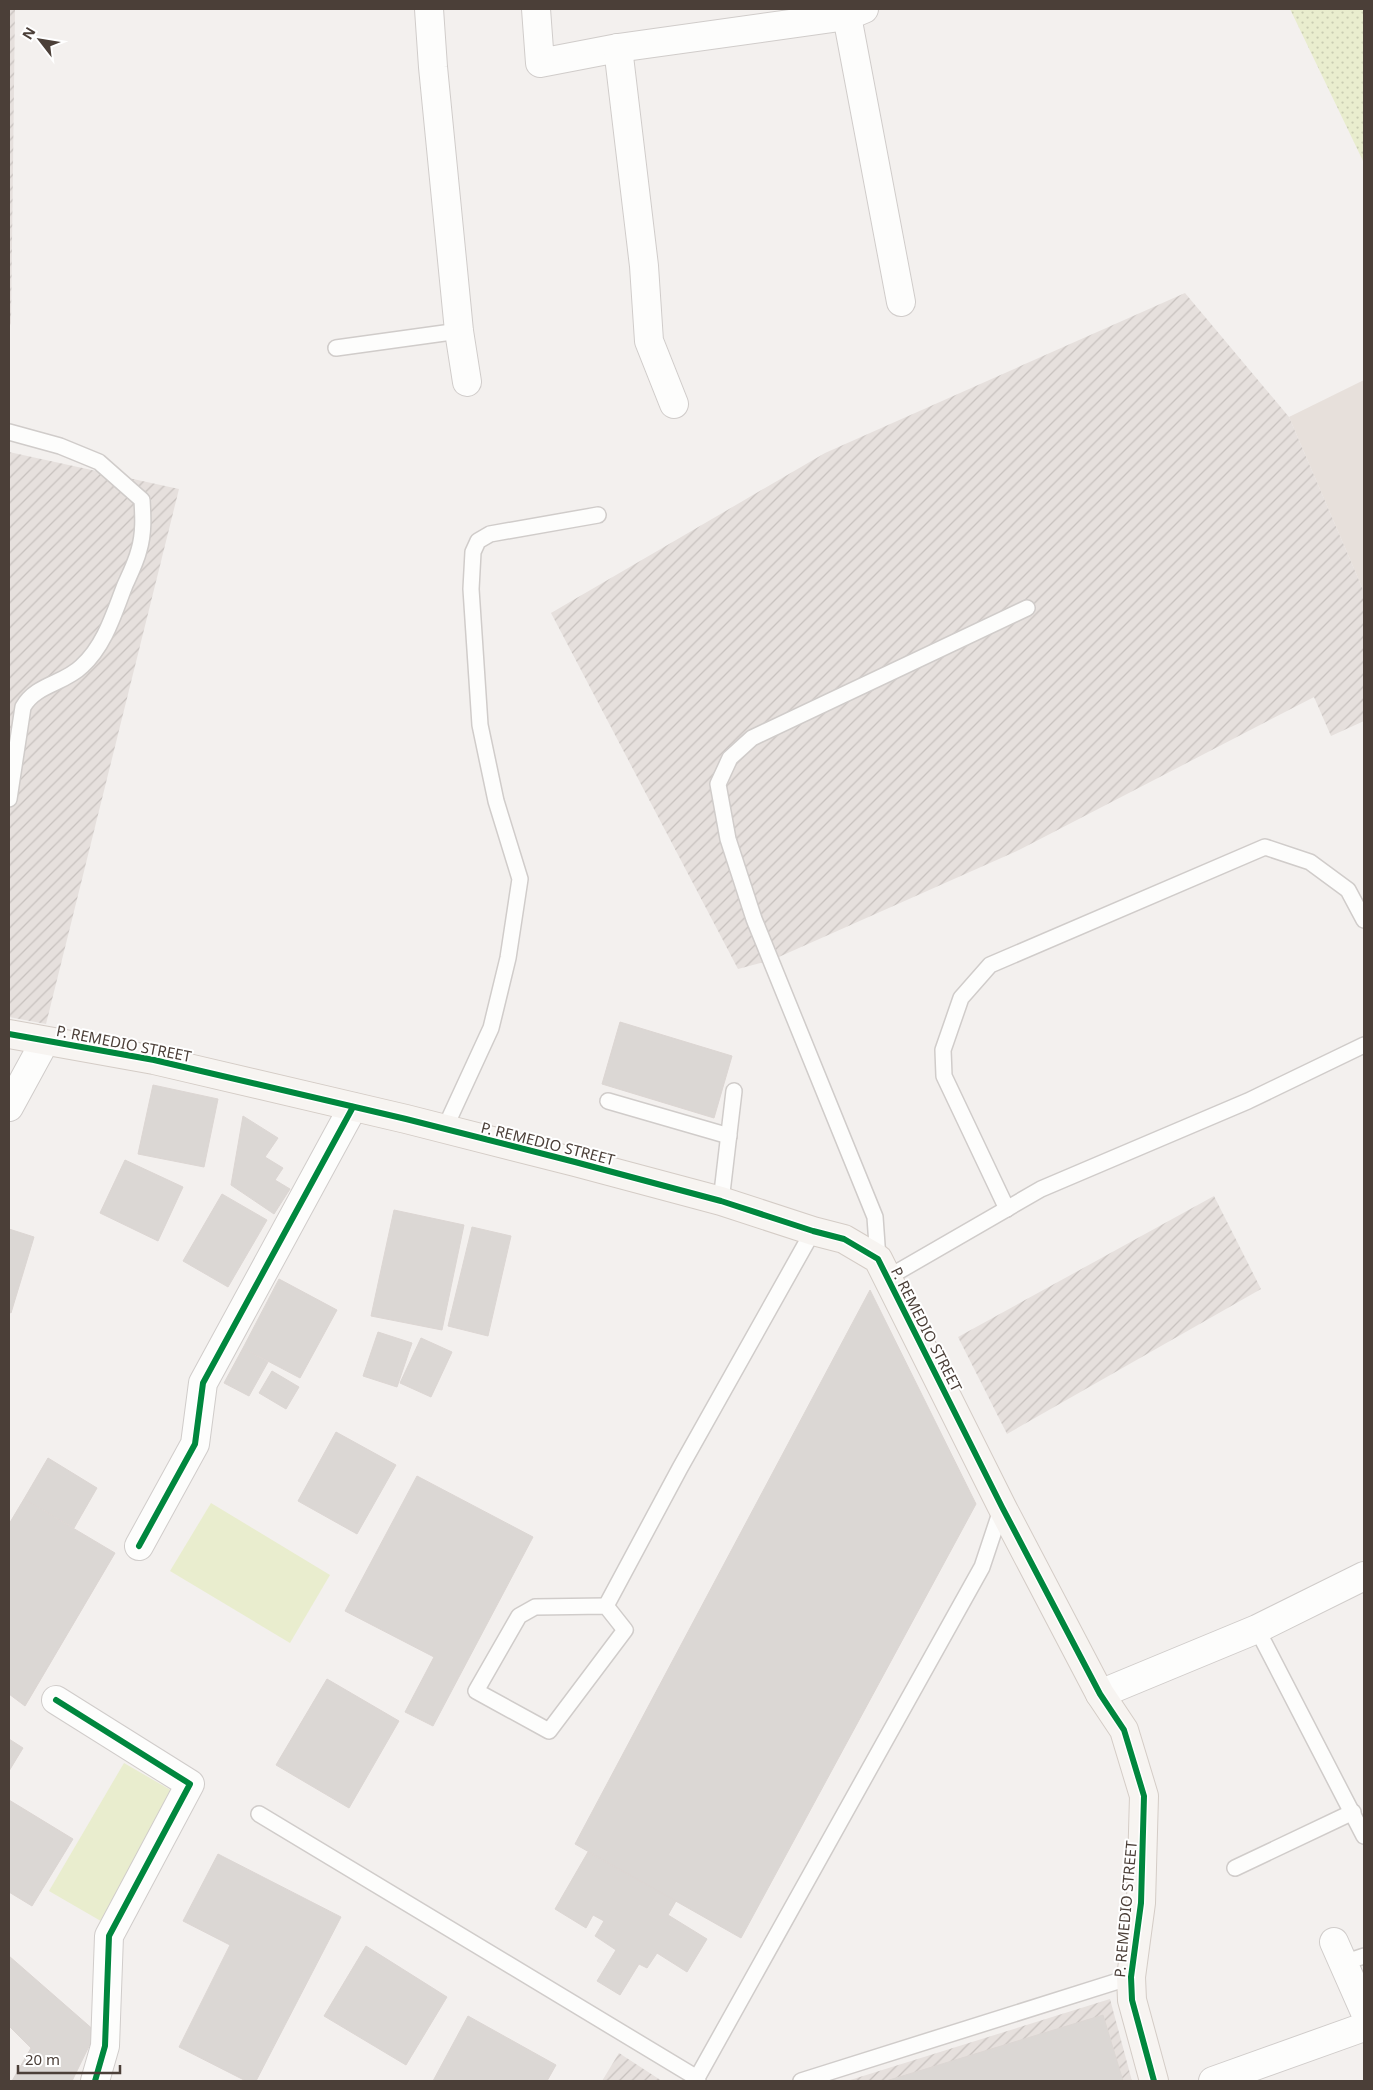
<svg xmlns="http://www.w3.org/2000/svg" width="1373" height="2090" font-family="'Noto Sans',sans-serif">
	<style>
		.residential { fill: #e7e0db }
		.industrial { fill: url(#industrial-furrows) }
		.grass { fill: url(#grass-dots) }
		.pitch { fill: #e9edce }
		.building { fill: #dbd7d4; stroke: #dcd6d3 }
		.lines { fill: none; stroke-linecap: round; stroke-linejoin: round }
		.lane-casing { stroke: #d0ccca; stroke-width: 18 }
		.street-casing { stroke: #d0ccca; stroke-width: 30 }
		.secondary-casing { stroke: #d4ccc6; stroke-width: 30 }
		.lane { stroke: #fdfdfc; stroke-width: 15 }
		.street { stroke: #fdfdfc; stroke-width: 28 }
		.secondary { stroke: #f7f4f1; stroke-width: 28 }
		.cycleway-casing { stroke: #fff; stroke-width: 9 }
		.cycleway { stroke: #00873e; stroke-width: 6 }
		.labels { text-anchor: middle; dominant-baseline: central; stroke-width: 4; stroke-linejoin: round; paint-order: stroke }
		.street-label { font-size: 15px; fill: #4b3f38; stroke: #fff }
	</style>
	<defs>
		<pattern id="industrial-furrows" width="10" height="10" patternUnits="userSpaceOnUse" patternTransform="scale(1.25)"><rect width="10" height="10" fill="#e6e0dd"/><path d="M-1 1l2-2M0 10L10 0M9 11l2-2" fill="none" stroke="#c7c1be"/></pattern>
		<pattern id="grass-dots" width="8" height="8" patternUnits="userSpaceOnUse" patternTransform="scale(1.25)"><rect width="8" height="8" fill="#e9edce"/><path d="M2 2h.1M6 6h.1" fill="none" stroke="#c9ccb2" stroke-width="1.8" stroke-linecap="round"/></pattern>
	</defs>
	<rect width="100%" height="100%" fill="#f3f0ee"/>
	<path class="residential" d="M 1364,380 L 1364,592 L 1289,417 Z"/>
	<g class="industrial">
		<path d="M 9,9 L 15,9 L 11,323 L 9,328 Z"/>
		<path d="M 1185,293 L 1289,417 L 1364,592 L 1364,721 L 1331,736 L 1314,697 L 1019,850 L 772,960 L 738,969 L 551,613 L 825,453 Z"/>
		<path d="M 9,452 L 179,489 L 46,1024 L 9,1017 Z"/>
		<path d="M 1214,1196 L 1261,1289 L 1007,1434 L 958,1337 Z"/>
		<path d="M 1110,1999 L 1132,2081 L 847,2081 Z"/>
		<path d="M 619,2053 L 662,2081 L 602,2081 Z"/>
	</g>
	<path class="grass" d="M 1290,9 L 1364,9 L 1364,163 Z"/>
	<g class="pitch">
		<path d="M 211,1503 L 330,1575 L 290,1643 L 170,1571 Z"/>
		<path d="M 124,1763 L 181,1796 L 106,1924 L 49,1891 Z"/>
	</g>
	<g class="building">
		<path d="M 620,1022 L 732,1056 L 714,1118 L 602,1084 Z"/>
		<path d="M 153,1085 L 218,1099 L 204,1167 L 138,1154 Z"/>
		<path d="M 243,1116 L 278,1138 L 265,1157 L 283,1168 L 275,1180 L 290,1189 L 274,1214 L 231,1185 Z"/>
		<path d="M 125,1160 L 183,1187 L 158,1241 L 100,1213 Z"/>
		<path d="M 222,1194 L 267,1220 L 228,1287 L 183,1261 Z"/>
		<path d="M 394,1210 L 464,1225 L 442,1330 L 371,1316 Z"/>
		<path d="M 472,1227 L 511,1236 L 488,1336 L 448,1326 Z"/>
		<path d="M 9,1229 L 34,1237 L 11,1313 L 9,1312 Z"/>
		<path d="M 279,1279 L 337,1310 L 300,1378 L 243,1348 Z"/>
		<path d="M 870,1290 L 976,1504 L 741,1938 L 575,1844 Z"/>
		<path d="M 378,1332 L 412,1343 L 397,1387 L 363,1376 Z"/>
		<path d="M 421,1338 L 452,1352 L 431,1397 L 400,1383 Z"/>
		<path d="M 243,1348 L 268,1362 L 249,1396 L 224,1383 Z"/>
		<path d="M 272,1371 L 299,1387 L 286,1409 L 259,1393 Z"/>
		<path d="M 336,1432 L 396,1465 L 357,1534 L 298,1501 Z"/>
		<path d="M 48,1458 L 97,1488 L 74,1528 L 24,1499 Z"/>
		<path d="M 417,1476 L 533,1537 L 433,1726 L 405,1712 L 434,1657 L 345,1611 Z"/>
		<path d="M 24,1499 L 115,1553 L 25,1706 L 9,1694 L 9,1524 Z"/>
		<path d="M 327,1679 L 399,1721 L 349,1808 L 276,1765 Z"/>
		<path d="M 9,1739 L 23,1748 L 9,1771 Z"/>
		<path d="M 9,1800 L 73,1839 L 32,1906 L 9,1892 Z"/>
		<path d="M 588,1852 L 676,1901 L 668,1915 L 707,1939 L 687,1972 L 657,1953 L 647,1968 L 639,1964 L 620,1995 L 597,1981 L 616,1950 L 595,1936 L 604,1921 L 593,1915 L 586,1928 L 555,1909 Z"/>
		<path d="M 218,1854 L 341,1917 L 256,2081 L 246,2081 L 179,2047 L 230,1945 L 183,1921 Z"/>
		<path d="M 366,1946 L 447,1997 L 406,2065 L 324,2016 Z"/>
		<path d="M 9,1956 L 96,2032 L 72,2081 L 12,2081 L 31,2048 L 9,2026 Z"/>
		<path d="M 1103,2015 L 1123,2081 L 886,2081 Z"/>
		<path d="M 468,2016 L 556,2065 L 547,2081 L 433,2081 Z"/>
	</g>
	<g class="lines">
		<defs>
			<g id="lane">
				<path d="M 336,348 L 459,331"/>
				<path d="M 9,432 L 60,446 L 99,462 L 142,500 C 143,516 144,533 139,550 C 136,562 130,574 125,585 C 114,613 105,645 82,666 C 64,684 36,684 23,707 L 9,799"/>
				<path d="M 608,1101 L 729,1136"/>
				<path d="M 444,1130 L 491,1028 L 508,958 L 520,879 L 496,801 L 480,725 L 471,589 L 473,552 L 478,541 L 490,534 L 598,515"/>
				<path d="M 721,1201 L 734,1091"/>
				<path d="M 1007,1209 L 944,1076 L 943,1050 L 961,998 L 990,965 L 1265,847 L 1310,862 L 1348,890 L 1364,920"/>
				<path d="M 878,1259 L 875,1217 L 754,919 L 728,839 L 718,784 L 730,758 L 752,738 L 1027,608"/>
				<path d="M 887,1278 L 1041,1189 L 1248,1101 L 1364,1045"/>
				<path d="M 606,1606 L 680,1468 L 813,1231"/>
				<path d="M 606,1606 L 625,1630 L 549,1731 L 476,1691 L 519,1616 L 535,1607 Z"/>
				<path d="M 1257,1629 L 1364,1836"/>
				<path d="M 259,1814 L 697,2078"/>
				<path d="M 1235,1868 L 1353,1812"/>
				<path d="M 1343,1963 L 1364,1956"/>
				<path d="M 698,2081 L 697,2078 L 982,1567 L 1002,1507"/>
				<path d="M 801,2081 L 1131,1977"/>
			</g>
			<g id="street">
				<path d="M 429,9 L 433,67 L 459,331 L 467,382"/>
				<path d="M 536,9 L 540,63 L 618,48 L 847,16 L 864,9"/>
				<path d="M 840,9 L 847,16 L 901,302"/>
				<path d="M 618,48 L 644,266 L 649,341 L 674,404"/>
				<path d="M 9,1107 L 45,1041"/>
				<path d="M 139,1546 L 195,1444 L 203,1383 L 353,1107"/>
				<path d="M 1100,1694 L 1257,1629 L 1364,1576"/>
				<path d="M 56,1700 L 190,1784 L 109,1936 L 105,2046 L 95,2081"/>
				<path d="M 1334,1942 L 1364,2010"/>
				<path d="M 1213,2081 L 1364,2027"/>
			</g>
			<path id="secondary" d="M 9,1034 L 154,1060 L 406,1119 L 575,1162 L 721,1201 L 813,1231 L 844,1239 L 878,1259 L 1002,1507 L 1100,1694 L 1124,1730 L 1144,1796 L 1141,1903 L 1131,1977 L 1132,2000 L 1154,2081"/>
		</defs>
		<use href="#lane" class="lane-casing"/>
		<use href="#street" class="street-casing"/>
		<use href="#secondary" class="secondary-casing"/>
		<use href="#lane" class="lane"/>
		<use href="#street" class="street"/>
		<use href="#secondary" class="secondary"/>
		<defs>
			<g id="cycleway">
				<path d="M 9,1034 L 154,1060 L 406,1119 L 575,1162 L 721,1201 L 813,1231 L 844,1239 L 878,1259 L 1002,1507 L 1100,1694 L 1124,1730 L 1144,1796 L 1141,1903 L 1131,1977 L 1132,2000 L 1154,2081"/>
				<path d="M 139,1546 L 195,1444 L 203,1383 L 353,1107"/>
				<path d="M 56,1700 L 190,1784 L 109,1936 L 105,2046 L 95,2081"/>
			</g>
		</defs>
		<use href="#cycleway" class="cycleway-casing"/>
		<use href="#cycleway" class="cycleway"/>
	</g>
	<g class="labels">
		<g class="street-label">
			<text transform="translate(124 1043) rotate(11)">P. REMEDIO STREET</text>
			<text transform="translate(548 1143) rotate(14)">P. REMEDIO STREET</text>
			<text transform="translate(927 1329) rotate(63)">P. REMEDIO STREET</text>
			<text transform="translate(1125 1909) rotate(-85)">P. REMEDIO STREET</text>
		</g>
	</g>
	<rect width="1373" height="2090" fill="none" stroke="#4b3f38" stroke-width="20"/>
	<g transform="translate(40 40) rotate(301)" stroke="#ffffff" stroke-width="4" paint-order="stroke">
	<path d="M0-4L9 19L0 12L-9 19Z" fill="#4b3f38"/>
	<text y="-8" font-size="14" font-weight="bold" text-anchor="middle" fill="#4b3f38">N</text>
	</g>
	<path d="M18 2065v8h102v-8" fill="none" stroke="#4b3f38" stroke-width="2.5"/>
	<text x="25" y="2065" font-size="15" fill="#4b3f38" stroke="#ffffff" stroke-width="4" paint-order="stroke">20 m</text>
</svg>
